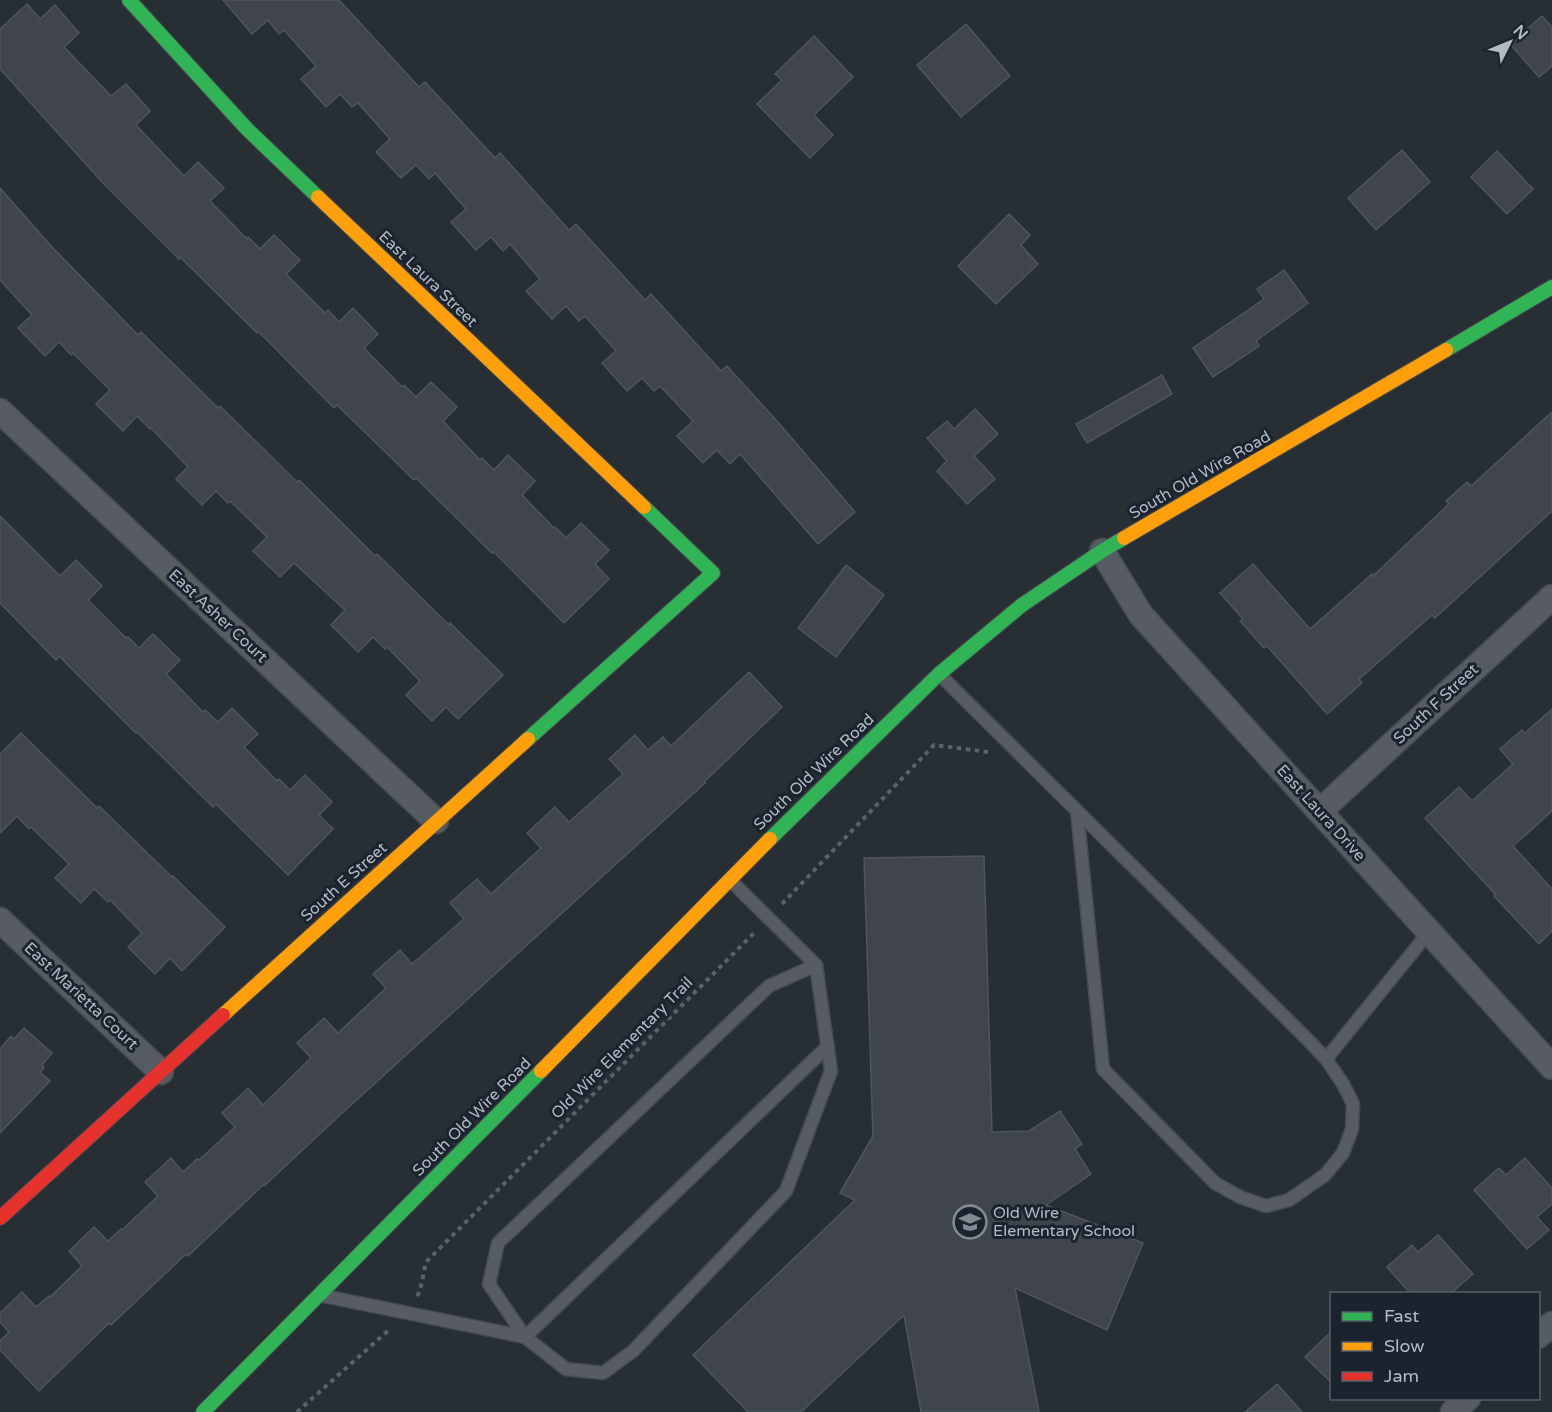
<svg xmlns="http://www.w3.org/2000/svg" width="1552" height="1412" font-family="'Varela Round',sans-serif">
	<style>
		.building { fill: #3f454a; stroke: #4f555b; stroke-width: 1.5 }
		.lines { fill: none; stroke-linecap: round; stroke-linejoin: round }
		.lane-casing { stroke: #454a4f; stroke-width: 15 }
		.street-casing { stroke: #454a4f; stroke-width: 27 }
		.fast-casing { stroke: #454a4f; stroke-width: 16 }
		.slow-casing { stroke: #454a4f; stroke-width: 16 }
		.jam-casing { stroke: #454a4f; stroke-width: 16 }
		.path { stroke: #5b6166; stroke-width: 4; stroke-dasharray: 4.5 4.5; stroke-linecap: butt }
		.lane { stroke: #575c62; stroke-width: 12 }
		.street { stroke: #575c62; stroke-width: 24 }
		.fast { stroke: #30b455; stroke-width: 14 }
		.slow { stroke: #ff9f0a; stroke-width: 14 }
		.jam { stroke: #e5322d; stroke-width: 14 }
		.labels { text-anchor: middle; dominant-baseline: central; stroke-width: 6; stroke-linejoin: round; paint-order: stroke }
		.street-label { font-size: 16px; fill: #b1bac5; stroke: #1b242e }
		.poi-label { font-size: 16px; fill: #b1bac5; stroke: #1b242e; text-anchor: start }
	</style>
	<rect width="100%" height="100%" fill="#272e34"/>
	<g class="building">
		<path d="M 223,0 L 339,0 L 419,87 L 425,82 L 495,158 L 500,153 L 569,230 L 576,224 L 645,300 L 651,294 L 721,371 L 727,366 L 777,421 L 855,512 L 818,544 L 740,454 L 730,464 L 717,450 L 703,463 L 677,436 L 693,421 L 660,386 L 654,391 L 642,378 L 627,391 L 602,363 L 616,351 L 585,316 L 579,321 L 566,306 L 552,319 L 526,291 L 540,279 L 510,244 L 503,251 L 491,237 L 476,250 L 451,222 L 466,209 L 435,173 L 429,179 L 416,165 L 401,178 L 376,152 L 390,139 L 358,103 L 352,107 L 340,94 L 326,107 L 301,79 L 316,66 L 284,30 L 279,34 L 268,20 L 252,34 Z"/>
		<path d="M 27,4 L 40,19 L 55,5 L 79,33 L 64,47 L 111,96 L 126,84 L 150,111 L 136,125 L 184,176 L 198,162 L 224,188 L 210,201 L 247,239 L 248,237 L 260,249 L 274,235 L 300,260 L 286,274 L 325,313 L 328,310 L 339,322 L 353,308 L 378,334 L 364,348 L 402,387 L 404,385 L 416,397 L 431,382 L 457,407 L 443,421 L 480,460 L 482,458 L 494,470 L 508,455 L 535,481 L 522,495 L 554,528 L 555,527 L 566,538 L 581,523 L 609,550 L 595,564 L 609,579 L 564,623 L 494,552 L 492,553 L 416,478 L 414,480 L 337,405 L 334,408 L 258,331 L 257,333 L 180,257 L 179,259 L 102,182 L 0,69 L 0,29 Z"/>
		<path d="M 1542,16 L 1552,27 L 1552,66 L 1539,77 L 1510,44 Z"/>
		<path d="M 966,24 L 1010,76 L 961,117 L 917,65 Z"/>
		<path d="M 814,36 L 853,77 L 814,115 L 833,135 L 810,158 L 757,104 L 782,80 L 775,74 Z"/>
		<path d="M 1402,150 L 1430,182 L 1376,230 L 1348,198 Z"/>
		<path d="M 1497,151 L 1533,189 L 1507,214 L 1471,177 Z"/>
		<path d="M 0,188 L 51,246 L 138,335 L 141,332 L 218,408 L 220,406 L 297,482 L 299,480 L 375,556 L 377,554 L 449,625 L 450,623 L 503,675 L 458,719 L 446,707 L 432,721 L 406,695 L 420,681 L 387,647 L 385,649 L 373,637 L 358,652 L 331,625 L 345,610 L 294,563 L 280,577 L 253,551 L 267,537 L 230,501 L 228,503 L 216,491 L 202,505 L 176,479 L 188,467 L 151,428 L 150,429 L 137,416 L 123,431 L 96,404 L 110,390 L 73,353 L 71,355 L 59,342 L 45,356 L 18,328 L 32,315 L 0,280 Z"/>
		<path d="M 1009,214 L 1030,235 L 1021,245 L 1038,264 L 996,304 L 958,266 Z"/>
		<path d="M 1284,270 L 1308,303 L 1256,341 L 1259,346 L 1213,377 L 1193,348 L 1264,299 L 1257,289 Z"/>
		<path d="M 1162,375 L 1172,394 L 1087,443 L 1076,424 Z"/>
		<path d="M 975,409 L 998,434 L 974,456 L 995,479 L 967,504 L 937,471 L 947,461 L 927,438 L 947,421 L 954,429 Z"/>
		<path d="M 1552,412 L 1552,511 L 1435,618 L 1432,615 L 1359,679 L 1362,683 L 1327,714 L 1267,646 L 1264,648 L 1240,621 L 1243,619 L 1220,593 L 1253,564 L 1310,629 L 1372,574 L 1373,576 L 1449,504 L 1446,501 L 1467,482 L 1471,486 Z"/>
		<path d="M 0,516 L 60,576 L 76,560 L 102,586 L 88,600 L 126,638 L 128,637 L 139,648 L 153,634 L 180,660 L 166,674 L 203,712 L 205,710 L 218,722 L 232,708 L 258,734 L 244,747 L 277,781 L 279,779 L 290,790 L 305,775 L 332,802 L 319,815 L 333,829 L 288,875 L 216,804 L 213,807 L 137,732 L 136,733 L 59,656 L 56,660 L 0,603 Z"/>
		<path d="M 846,565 L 884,595 L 836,657 L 798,628 Z"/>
		<path d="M 749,672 L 782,707 L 704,782 L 705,783 L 339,1116 L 264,1186 L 263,1185 L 188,1256 L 186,1254 L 111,1325 L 109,1323 L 39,1391 L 0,1350 L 0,1341 L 9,1332 L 0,1322 L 0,1313 L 22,1292 L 36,1307 L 49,1296 L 50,1297 L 82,1266 L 69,1251 L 94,1227 L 108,1241 L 121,1229 L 122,1230 L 158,1196 L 145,1182 L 171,1158 L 183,1172 L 197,1159 L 199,1160 L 235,1127 L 222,1113 L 248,1088 L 263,1105 L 311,1058 L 297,1043 L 324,1018 L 338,1033 L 386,988 L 373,974 L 400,950 L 412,964 L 464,919 L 450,903 L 477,879 L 491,894 L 541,848 L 527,833 L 555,807 L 569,822 L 623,774 L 609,759 L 635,735 L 648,750 L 663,737 L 671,746 Z"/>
		<path d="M 1552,709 L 1552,811 L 1513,846 L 1552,889 L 1552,931 L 1539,944 L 1494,896 L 1495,894 L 1425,818 L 1459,787 L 1472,801 L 1513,764 L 1500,749 L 1522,730 L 1525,733 Z"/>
		<path d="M 21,733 L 97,808 L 99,806 L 172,877 L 173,876 L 225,927 L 182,971 L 170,958 L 155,974 L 128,947 L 142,933 L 110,900 L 108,902 L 94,889 L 81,903 L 55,878 L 69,864 L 31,827 L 29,829 L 17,816 L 0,833 L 0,754 Z"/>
		<path d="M 984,856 L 992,1132 L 1029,1131 L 1060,1111 L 1082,1144 L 1075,1149 L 1091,1174 L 1046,1205 L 1143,1243 L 1107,1330 L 1015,1288 L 1039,1412 L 921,1412 L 904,1315 L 801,1412 L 748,1412 L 693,1355 L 855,1200 L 840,1193 L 873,1136 L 864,858 Z"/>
		<path d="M 24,1028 L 52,1053 L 42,1065 L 44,1068 L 40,1072 L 50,1081 L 0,1133 L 0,1049 L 11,1036 L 14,1039 Z"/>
		<path d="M 1525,1158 L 1552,1188 L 1552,1204 L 1537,1217 L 1549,1230 L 1527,1249 L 1474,1190 L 1499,1168 L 1506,1175 Z"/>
		<path d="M 1438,1235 L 1473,1274 L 1451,1293 L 1410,1293 L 1387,1267 L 1412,1245 L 1418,1252 Z"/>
		<path d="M 1332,1331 L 1332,1383 L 1305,1357 Z"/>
		<path d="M 1277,1384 L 1302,1412 L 1245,1412 Z"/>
	</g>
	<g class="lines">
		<defs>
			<g id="lane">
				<path d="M 940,675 L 1307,1039 L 1326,1059 L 1343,1084 L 1353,1104 L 1352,1129 L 1343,1153 L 1325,1175 L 1289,1200 L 1266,1206 L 1240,1197 L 1215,1183 L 1103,1069 L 1077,811"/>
				<path d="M 816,965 L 769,986 L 498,1243 L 489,1284 L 525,1337 L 828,1046"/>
				<path d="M 1326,1059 L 1429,932"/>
				<path d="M 324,1296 L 525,1337 L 566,1369 L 603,1373 L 633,1351 L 786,1191 L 831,1071 L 816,965 L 730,880"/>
			</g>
			<g id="street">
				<path d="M 0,411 L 436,821"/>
				<path d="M 1102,551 L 1141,615 L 1552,1067"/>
				<path d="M 1320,811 L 1552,597"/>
				<path d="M 0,920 L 161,1072"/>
				<path d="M 1538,1336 L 1552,1324"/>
				<path d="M 1453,1412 L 1468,1398"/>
			</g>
			<g id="fast">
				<path d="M 129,0 L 247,129 L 318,197"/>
				<path d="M 1446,350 L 1552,287"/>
				<path d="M 528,739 L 713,573 L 644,507"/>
				<path d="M 770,839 L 939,674 L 1022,605 L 1102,551 L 1124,538"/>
				<path d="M 203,1412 L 541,1071"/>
			</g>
			<g id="slow">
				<path d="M 318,197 L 644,507"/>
				<path d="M 1124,538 L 1446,350"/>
				<path d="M 223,1015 L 528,739"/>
				<path d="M 541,1071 L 770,839"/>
			</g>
			<path id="jam" d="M 0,1218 L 223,1015"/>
		</defs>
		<use href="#lane" class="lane-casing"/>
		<use href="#street" class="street-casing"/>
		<use href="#fast" class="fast-casing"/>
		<use href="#slow" class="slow-casing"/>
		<use href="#jam" class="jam-casing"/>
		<g class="path">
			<path d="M 782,904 L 934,745 L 988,752"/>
			<path d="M 417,1296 L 420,1291 L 426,1262 L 754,933"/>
			<path d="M 297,1412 L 390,1329"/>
		</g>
		<use href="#lane" class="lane"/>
		<use href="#street" class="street"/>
		<use href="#fast" class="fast"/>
		<use href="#slow" class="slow"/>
		<use href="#jam" class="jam"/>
	</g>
	<defs>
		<symbol id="school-ring" viewBox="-11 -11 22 22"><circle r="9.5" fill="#1b242e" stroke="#818992" stroke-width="1.5"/><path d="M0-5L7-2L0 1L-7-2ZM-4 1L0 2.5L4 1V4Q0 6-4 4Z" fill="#818992"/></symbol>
	</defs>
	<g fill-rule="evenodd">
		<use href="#school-ring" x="951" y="1203" width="38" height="38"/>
	</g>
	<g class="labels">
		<g class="street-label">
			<text transform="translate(428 279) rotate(44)">East Laura Street</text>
			<text transform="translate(1200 475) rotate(-30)">South Old Wire Road</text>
			<text transform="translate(218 616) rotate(43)">East Asher Court</text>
			<text transform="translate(1436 704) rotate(-43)">South F Street</text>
			<text transform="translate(814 772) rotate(-44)">South Old Wire Road</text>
			<text transform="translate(1321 813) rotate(48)">East Laura Drive</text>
			<text transform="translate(344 882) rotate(-42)">South E Street</text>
			<text transform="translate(81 996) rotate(43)">East Marietta Court</text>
			<text transform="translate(622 1048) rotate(-45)">Old Wire Elementary Trail</text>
			<text transform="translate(472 1117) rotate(-45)">South Old Wire Road</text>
		</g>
		<g class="poi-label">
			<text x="993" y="1213">Old Wire<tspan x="993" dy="18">Elementary School</tspan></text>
		</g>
	</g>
	<rect x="1330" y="1292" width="210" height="108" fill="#1b242e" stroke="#57606a" stroke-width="1.5"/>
	<rect x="1342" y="1312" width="30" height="9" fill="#30b455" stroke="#57606a" stroke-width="1.5"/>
	<text x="1384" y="1322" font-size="18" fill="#b1bac5">Fast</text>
	<rect x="1342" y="1342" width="30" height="9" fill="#ff9f0a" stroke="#57606a" stroke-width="1.5"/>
	<text x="1384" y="1352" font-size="18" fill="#b1bac5">Slow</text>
	<rect x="1342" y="1372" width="30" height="9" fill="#e5322d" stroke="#57606a" stroke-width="1.5"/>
	<text x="1384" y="1382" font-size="18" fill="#b1bac5">Jam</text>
	<g transform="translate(1510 42) rotate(47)" stroke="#1b242e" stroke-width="4.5" paint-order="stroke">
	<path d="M0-4.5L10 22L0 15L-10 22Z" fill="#b1bac5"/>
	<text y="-9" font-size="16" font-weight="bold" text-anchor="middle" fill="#b1bac5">N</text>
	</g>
</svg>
